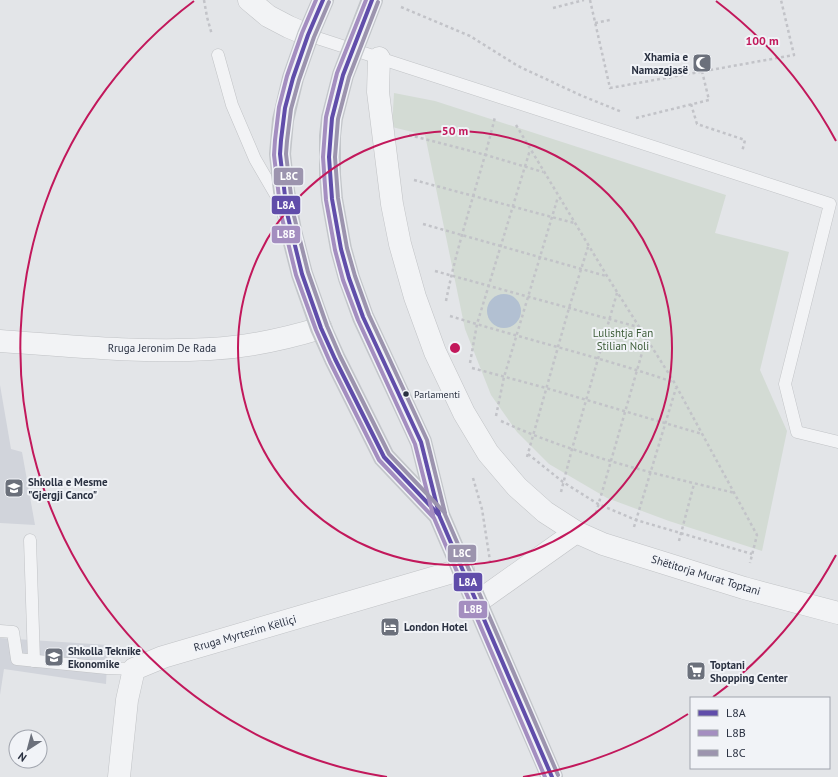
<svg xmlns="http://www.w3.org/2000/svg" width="838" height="777" font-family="'PT Sans',sans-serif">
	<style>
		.built { fill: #d1d4db }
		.green { fill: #d3dbd4 }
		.water { fill: #b2c0d2 }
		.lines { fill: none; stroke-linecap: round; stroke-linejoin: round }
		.lane-casing { stroke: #c1c3c6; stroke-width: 13 }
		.street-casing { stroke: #c1c3c6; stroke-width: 23 }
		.path { stroke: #c2c3c8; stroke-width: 2.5; stroke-dasharray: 3 3; stroke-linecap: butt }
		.lane { stroke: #f2f3f5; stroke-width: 12 }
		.street { stroke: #f2f3f5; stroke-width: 22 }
		.secondary { stroke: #c3c6ca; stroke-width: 22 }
		.bus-1-casing { stroke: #f1f3f7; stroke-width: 7 }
		.bus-2-casing { stroke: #f1f3f7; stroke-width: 7 }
		.bus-3-casing { stroke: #f1f3f7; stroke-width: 7 }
		.bus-1 { stroke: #604daa; stroke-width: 4 }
		.bus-2 { stroke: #a48ec0; stroke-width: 4 }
		.bus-3 { stroke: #9c94ae; stroke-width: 4 }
		.ring { fill: none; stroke: #c2185b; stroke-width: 2 }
		.bus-dot { fill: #2a3141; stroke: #f1f3f7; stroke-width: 1.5 }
		.labels { text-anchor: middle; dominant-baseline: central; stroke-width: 4; stroke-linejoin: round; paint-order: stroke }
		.bus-label { font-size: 10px; fill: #2a3141; stroke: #f1f3f7; text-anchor: start }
		.poi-label { font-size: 11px; font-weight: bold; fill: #2a3141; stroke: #f1f3f7; text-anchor: start }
		.park-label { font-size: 11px; fill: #3c5c37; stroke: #f1f3f7 }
		.street-label { font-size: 11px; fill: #2a3141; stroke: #f1f3f7 }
		.centre { fill: #c2185b; stroke: #f1f3f7; stroke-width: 2 }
		.ring-label { font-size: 12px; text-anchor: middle; font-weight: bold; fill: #c2185b; stroke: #f1f3f7; stroke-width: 4; stroke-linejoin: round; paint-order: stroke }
		.line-badge { stroke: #f1f3f7; stroke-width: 1.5 }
		.badge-label { font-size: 11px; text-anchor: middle; font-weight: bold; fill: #fff }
	</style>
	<rect width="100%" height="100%" fill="#e3e5e8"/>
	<g class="built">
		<path d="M 0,385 L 11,449 L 22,452 L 35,525 L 0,523 Z"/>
		<path d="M 0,638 L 108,645 L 106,684 L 4,669 L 0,695 Z"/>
	</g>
	<path class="green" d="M 394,93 L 435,101 L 726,195 L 715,233 L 789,252 L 760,370 L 787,431 L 762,551 L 669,521 L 607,498 L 549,464 L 517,432 L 491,395 L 465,329 L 425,135 L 392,127 Z"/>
	<circle class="water" cx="504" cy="311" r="17"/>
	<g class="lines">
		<defs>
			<g id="lane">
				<path d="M 308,35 L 830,204 L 785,384 L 797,432 L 838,442"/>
				<path d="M 218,55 L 232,105 L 255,159 L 280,202"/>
				<path d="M 30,540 L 34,661"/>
				<path d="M 0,631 L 13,632 L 17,659 L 107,668 L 134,669"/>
			</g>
			<g id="street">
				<path d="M 249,0 L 268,16 L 289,27 L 308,35"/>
				<path d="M 379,58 L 378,92 L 392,204 L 400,244 L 415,297 L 435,352 L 464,413 L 488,453 L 517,487 L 545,512 L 576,532 L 603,544 L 744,588 L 838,613"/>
				<path d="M 0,341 C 70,346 140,353 210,349 C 248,347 285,339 321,328"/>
				<path d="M 476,603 L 576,532"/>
				<path d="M 119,777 L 127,700 L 134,669 L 163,657 L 463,569"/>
			</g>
		</defs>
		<use href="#lane" class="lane-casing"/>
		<use href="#street" class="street-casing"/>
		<g class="path">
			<path d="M 204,0 L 207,17 L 212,35"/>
			<path d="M 590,0 L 610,88 L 794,55 L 781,0"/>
			<path d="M 401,7 L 470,36 L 518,66 L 580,95 L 622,112"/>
			<path d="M 553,8 L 584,0"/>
			<path d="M 595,23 L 610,20"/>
			<path d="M 691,104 L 697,124 L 745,140 L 742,152"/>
			<path d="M 636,118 L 709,100 L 700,63"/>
			<path d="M 516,125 L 607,276 L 674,382 L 757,535 L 750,563"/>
			<path d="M 409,135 L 486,155 L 543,172"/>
			<path d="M 414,180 L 574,223"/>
			<path d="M 423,224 L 606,276"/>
			<path d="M 435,271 L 638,327"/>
			<path d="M 446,301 C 458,239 480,179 495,117"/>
			<path d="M 450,316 C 524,339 600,357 673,382"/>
			<path d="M 470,363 L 477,324 L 530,150"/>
			<path d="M 472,368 L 546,388 L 702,434"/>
			<path d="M 496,416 L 504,377 L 558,197"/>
			<path d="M 501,421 C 575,455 655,474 735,493"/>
			<path d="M 528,454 L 563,482 L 598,504 L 636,520 L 752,554"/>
			<path d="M 527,457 L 569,308 L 588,247"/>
			<path d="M 473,478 L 482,509 L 490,561"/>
			<path d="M 561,492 L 572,449 L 617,293"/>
			<path d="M 596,513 L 646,339"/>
			<path d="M 634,527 L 676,388"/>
			<path d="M 679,541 L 694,484"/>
		</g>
		<use href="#lane" class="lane"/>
		<use href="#street" class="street"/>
		<g class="secondary">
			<path d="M 323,0 L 308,35 L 293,78 L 283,120 L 280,154 L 284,191 L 291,231 L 302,274 L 321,328 L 335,359 L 384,457 L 438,514"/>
			<path d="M 372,0 L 343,75 L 332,118 L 330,136 L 330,175 L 332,199 L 341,249 L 349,278 L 363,317 L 421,442 L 439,515 L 552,777"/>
		</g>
		<defs>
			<g id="bus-1">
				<path d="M 323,0 L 308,35 L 293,78 L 285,108 L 281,140 L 280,154 L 287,213 L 302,274 L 321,328 L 335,359 L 384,457 L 439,515 L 552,777"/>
				<path d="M 372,0 L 343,75 L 332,118 L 329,157 L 332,199 L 341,249 L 349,278 L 363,317 L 421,442 L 439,514"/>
			</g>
			<g id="bus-2">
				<path d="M 316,0 L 302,33 L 287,76 L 279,107 L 275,140 L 274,155 L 281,214 L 296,275 L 316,330 L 330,362 L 379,460 L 434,518 L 545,777"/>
				<path d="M 366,0 L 337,73 L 326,117 L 323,157 L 326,200 L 335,250 L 343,280 L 358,320 L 415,444 L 433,515"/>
			</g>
			<g id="bus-3">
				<path d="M 329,2 L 314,37 L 299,80 L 291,109 L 287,141 L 286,154 L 293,212 L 308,272 L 327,326 L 340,356 L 389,454 L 444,512 L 558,775"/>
				<path d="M 378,2 L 349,77 L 338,119 L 335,157 L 338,198 L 347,248 L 355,276 L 369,315 L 427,440 L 445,513"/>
			</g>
		</defs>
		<use href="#bus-1" class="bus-1-casing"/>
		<use href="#bus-2" class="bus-2-casing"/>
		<use href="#bus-3" class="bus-3-casing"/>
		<use href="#bus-1" class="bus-1"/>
		<use href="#bus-2" class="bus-2"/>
		<use href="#bus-3" class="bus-3"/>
	</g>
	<g class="ring">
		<circle cx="455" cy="348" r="217"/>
		<path d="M836 555A434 434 0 0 1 713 697M688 714A434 434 0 0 1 523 777M387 777A434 434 0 0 1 194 1M716 1A434 434 0 0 1 836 141"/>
	</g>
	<defs>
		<symbol id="mosque-square" viewBox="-11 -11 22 22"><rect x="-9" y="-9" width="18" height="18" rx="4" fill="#6b707b" stroke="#f1f3f7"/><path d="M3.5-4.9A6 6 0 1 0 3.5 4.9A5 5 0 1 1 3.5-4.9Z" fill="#fff"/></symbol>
		<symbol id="school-square" viewBox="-11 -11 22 22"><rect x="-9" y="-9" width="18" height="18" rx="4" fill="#6b707b" stroke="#f1f3f7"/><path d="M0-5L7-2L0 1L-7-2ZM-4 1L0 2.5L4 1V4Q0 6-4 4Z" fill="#fff"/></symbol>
		<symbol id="hotel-square" viewBox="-11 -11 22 22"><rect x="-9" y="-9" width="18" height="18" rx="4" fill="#6b707b" stroke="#f1f3f7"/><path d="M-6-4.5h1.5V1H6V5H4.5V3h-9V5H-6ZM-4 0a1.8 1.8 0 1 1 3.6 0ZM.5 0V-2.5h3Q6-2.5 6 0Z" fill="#fff"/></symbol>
		<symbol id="supermarket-square" viewBox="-11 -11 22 22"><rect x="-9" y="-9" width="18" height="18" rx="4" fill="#6b707b" stroke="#f1f3f7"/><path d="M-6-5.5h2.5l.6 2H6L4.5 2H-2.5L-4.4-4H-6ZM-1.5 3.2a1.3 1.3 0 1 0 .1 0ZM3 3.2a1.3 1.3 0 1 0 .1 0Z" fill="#fff"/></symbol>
	</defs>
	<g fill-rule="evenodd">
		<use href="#mosque-square" x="691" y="52" width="22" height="22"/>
		<use href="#school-square" x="3" y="477" width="22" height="22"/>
		<use href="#hotel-square" x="379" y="616" width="22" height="22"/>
		<use href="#school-square" x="43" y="646" width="22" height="22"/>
		<use href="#supermarket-square" x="685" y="660" width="22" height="22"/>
	</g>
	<circle class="bus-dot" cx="406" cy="394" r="3.5"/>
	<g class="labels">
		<g class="bus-label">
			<text x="414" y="394">Parlamenti</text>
		</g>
		<g class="poi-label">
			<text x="688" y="57" text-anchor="end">Xhamia e<tspan x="688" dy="13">Namazgjasë</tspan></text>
			<text x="28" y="482">Shkolla e Mesme<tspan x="28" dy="13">"Gjergji Canco"</tspan></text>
			<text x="404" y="627">London Hotel</text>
			<text x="68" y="651">Shkolla Teknike<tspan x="68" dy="13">Ekonomike</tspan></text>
			<text x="710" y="665">Toptani<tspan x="710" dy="13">Shopping Center</tspan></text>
		</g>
		<g class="park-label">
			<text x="623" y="333">Lulishtja Fan<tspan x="623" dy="13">Stilian Noli</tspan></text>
		</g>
		<g class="street-label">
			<text x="162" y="348">Rruga Jeronim De Rada</text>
			<text transform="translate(706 575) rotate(17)">Shëtitorja Murat Toptani</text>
			<text transform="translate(245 633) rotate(-16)">Rruga Myrtezim Këlliçi</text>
		</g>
	</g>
	<circle cx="455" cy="348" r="6" class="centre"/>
	<g class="ring-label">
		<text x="762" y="45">100 m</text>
		<text x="455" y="135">50 m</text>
	</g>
	<g class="line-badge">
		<rect x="273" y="167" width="31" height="19" rx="4" fill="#9c94ae"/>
		<rect x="271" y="195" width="30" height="20" rx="4" fill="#604daa"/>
		<rect x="271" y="225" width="30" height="19" rx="4" fill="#a48ec0"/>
		<rect x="447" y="544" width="30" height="19" rx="4" fill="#9c94ae"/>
		<rect x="453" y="572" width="30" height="20" rx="4" fill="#604daa"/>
		<rect x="458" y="600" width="30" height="19" rx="4" fill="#a48ec0"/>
	</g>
	<g class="badge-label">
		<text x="289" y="180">L8C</text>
		<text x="286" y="209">L8A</text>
		<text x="286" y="238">L8B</text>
		<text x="462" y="557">L8C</text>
		<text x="468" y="586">L8A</text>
		<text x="473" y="613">L8B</text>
	</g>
	<rect x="690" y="697" width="140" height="72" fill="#f1f3f7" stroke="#a1a5ae"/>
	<rect x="698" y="710" width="20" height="6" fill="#604daa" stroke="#a1a5ae"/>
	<text x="726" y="717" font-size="12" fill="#2a3141">L8A</text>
	<rect x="698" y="730" width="20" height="6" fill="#a48ec0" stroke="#a1a5ae"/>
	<text x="726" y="737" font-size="12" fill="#2a3141">L8B</text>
	<rect x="698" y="750" width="20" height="6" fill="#9c94ae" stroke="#a1a5ae"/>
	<text x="726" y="757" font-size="12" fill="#2a3141">L8C</text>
	<g transform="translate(28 749) rotate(216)"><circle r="19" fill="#f1f3f7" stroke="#a1a5ae"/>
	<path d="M0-3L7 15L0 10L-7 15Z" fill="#6b707b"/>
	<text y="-6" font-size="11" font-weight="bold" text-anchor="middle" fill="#2a3141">N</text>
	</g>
</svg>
